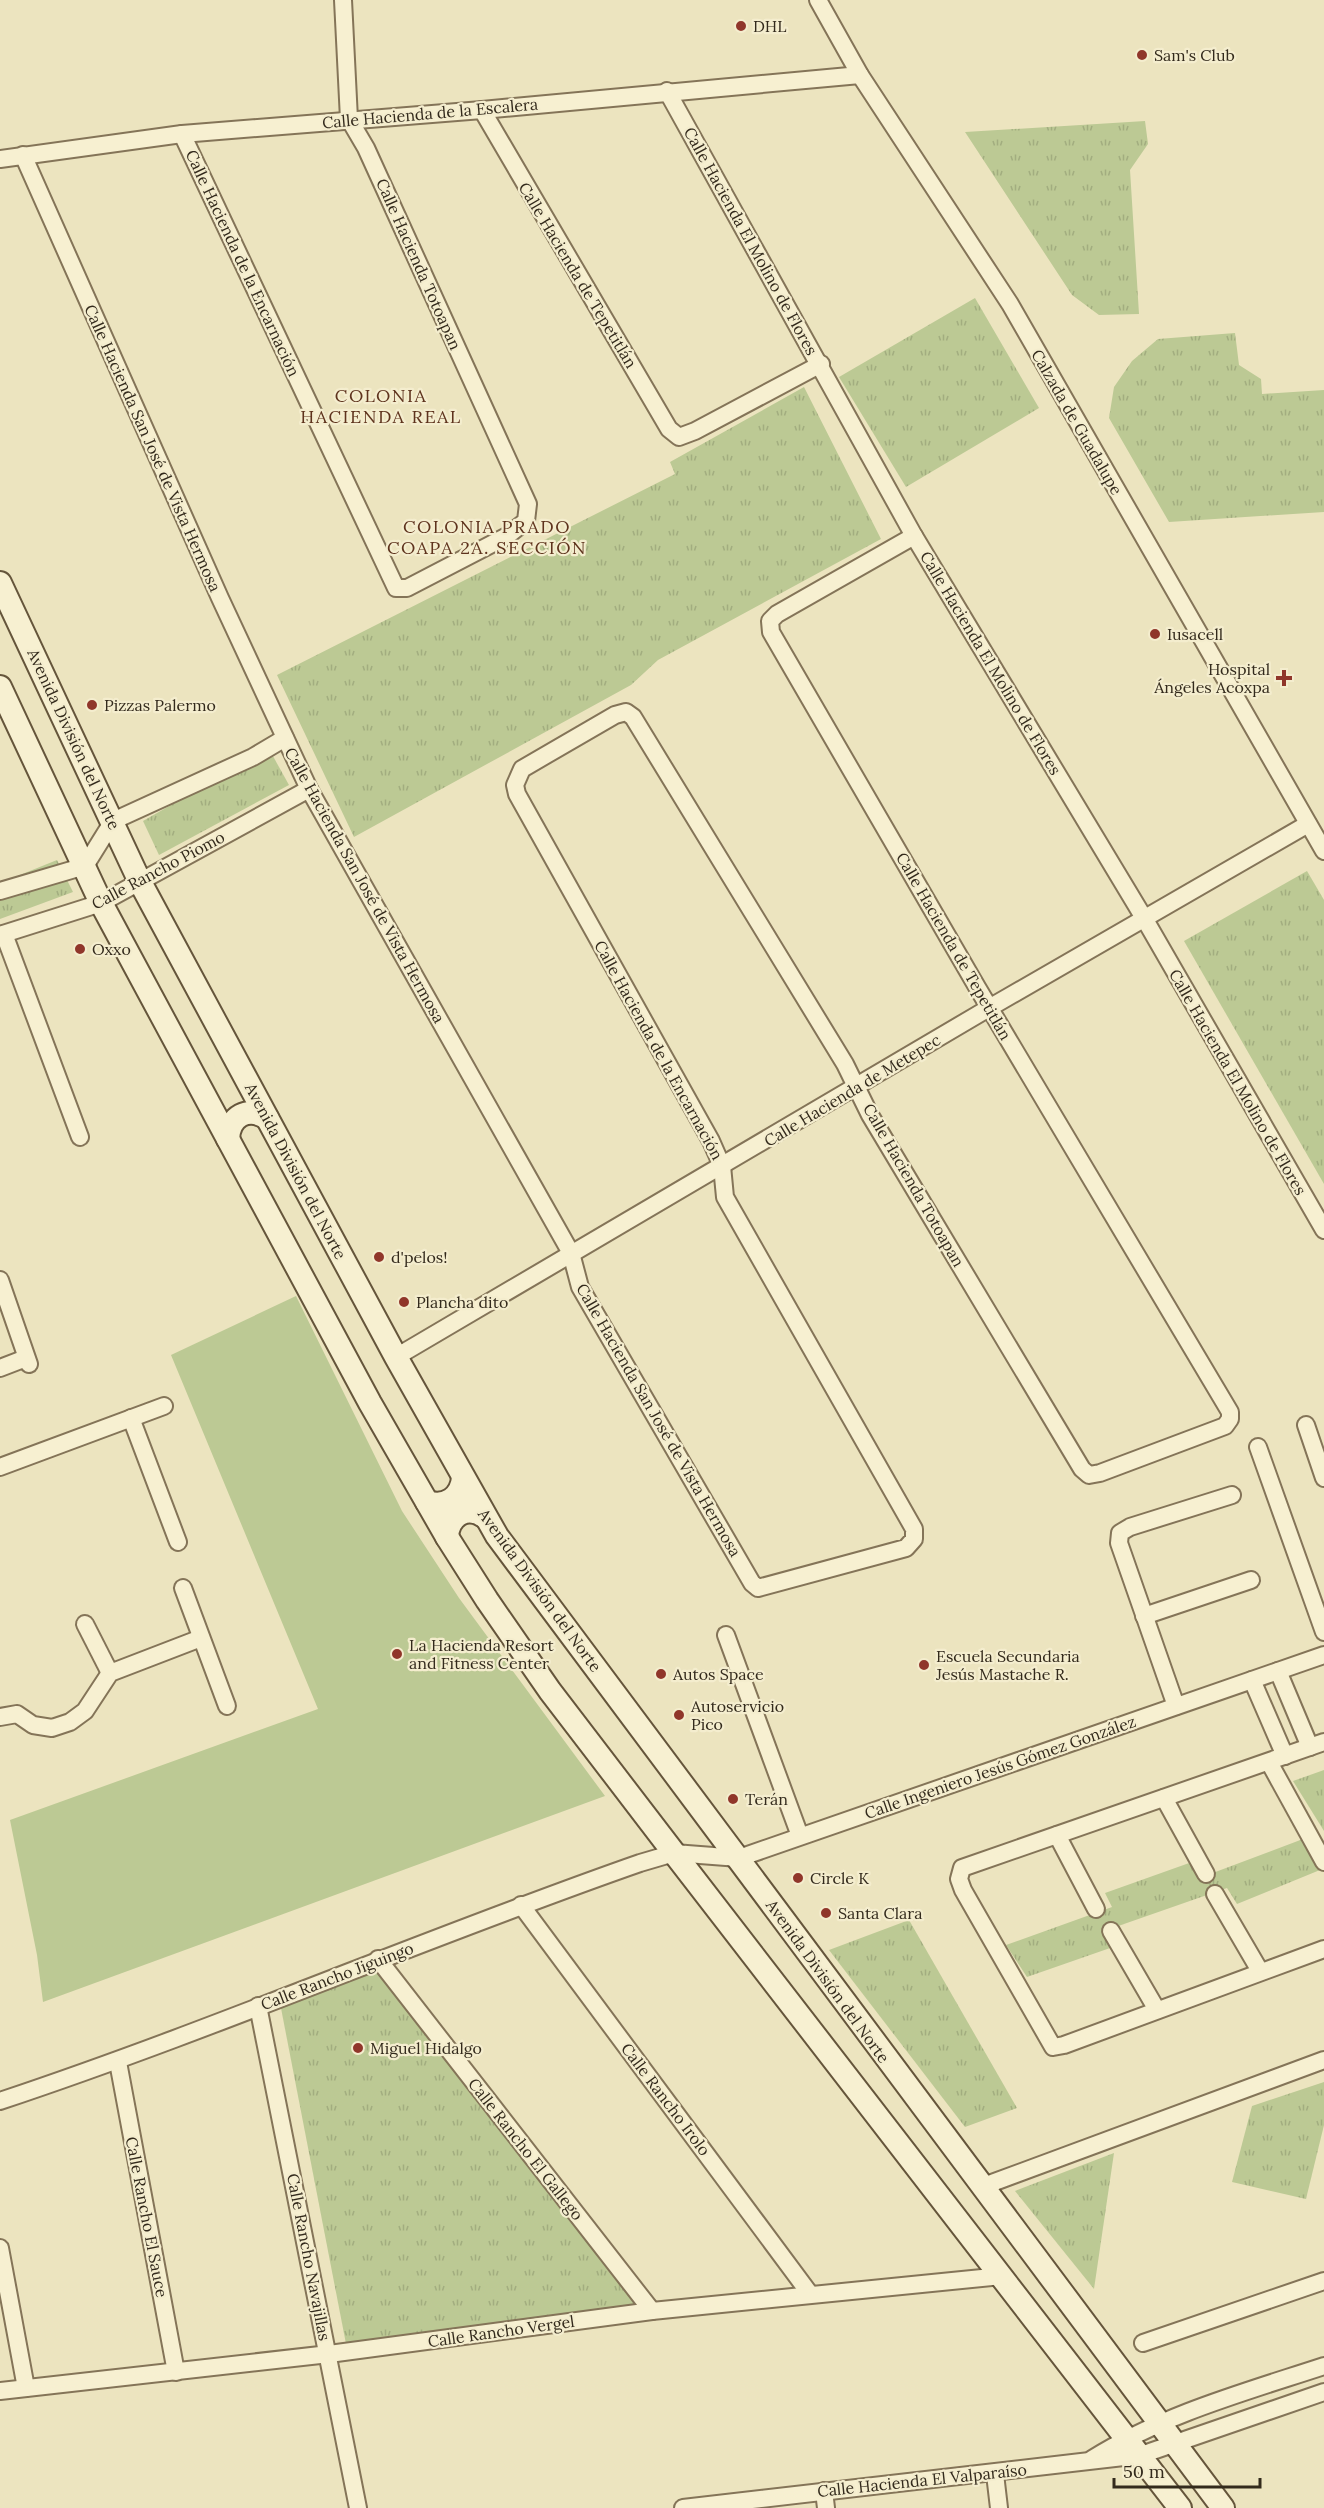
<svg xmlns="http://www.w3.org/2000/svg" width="1324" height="2508" font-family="Lora,serif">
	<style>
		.park { fill: url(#park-tufts) }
		.garden { fill: #bcc994 }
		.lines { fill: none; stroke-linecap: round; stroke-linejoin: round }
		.street-casing { stroke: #847458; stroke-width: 20 }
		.secondary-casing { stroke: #65553b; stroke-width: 26 }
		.street { stroke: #f7f0d1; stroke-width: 16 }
		.secondary { stroke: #f7f0d1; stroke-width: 22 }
		.poi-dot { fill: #90362a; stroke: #f4edce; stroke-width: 2 }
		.labels { text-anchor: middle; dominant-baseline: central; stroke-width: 4.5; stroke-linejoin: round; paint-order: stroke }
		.poi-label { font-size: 16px; fill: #332a1c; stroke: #f4edce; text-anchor: start }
		.street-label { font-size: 16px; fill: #332a1c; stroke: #f4edce }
		.neighbourhood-label { font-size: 18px; letter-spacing: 1.5px; fill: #5e331d; stroke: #f4edce }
	</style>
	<defs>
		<pattern id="park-tufts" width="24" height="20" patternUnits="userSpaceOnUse" patternTransform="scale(1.5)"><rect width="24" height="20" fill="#bcc994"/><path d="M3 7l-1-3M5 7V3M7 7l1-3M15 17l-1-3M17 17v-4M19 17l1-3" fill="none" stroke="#a2ad7f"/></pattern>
	</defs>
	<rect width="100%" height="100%" fill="#ece4bf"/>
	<g class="park">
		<path d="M 1145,121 L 1148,144 L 1130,170 L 1139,314 L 1099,315 L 1072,295 L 965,132 Z"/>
		<path d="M 975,298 L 1039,408 L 906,487 L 839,377 Z"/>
		<path d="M 1235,333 L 1239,365 L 1261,379 L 1262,394 L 1324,390 L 1324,512 L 1169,522 L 1109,418 L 1114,387 L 1132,361 L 1158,339 Z"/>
		<path d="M 804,387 L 881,539 L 658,660 L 631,685 L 354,837 L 277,675 L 675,474 L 670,462 Z"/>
		<path d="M 269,749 L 289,785 L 159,855 L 143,821 Z"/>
		<path d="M 57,860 L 73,892 L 0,919 L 0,883 Z"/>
		<path d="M 1307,871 L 1324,900 L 1324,1184 L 1184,941 Z"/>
		<path d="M 1324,1770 L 1324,1831 L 1293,1781 Z"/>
		<path d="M 1303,1839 L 1320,1870 L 1237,1904 L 1227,1888 L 1104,1931 L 1113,1947 L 1027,1977 L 1006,1945 L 1112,1907 L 1105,1893 L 1192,1862 L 1202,1877 Z"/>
		<path d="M 909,1920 L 1017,2108 L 965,2127 L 829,1950 Z"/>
		<path d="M 377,1972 L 639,2304 L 347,2349 L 280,2003 Z"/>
		<path d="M 1324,2082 L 1324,2125 L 1306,2199 L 1232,2182 L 1252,2106 Z"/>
		<path d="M 1114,2153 L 1094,2289 L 1015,2191 Z"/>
	</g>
	<path class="garden" d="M 296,1296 L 402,1511 L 459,1598 L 605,1796 L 43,2002 L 37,1955 L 10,1820 L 318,1709 L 171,1355 Z"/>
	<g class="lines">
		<defs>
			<g id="street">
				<path d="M 818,0 L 860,75 L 1010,304 L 1324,851"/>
				<path d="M 667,91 L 914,536 L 1144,918 L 1324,1230"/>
				<path d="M 482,110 L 669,429 L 679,437 L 695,431 L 821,364"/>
				<path d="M 182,134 L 396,588 L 407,588 L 507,536 L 526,521 L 528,504 L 366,148 L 349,119 L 343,0"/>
				<path d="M 23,155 L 220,598 L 309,789 L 571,1253 L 580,1287 L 752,1583 L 758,1588 L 906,1548 L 914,1539 L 914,1529 L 725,1197 L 722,1166 L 711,1141 L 517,794 L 515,785 L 522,769 L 615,715 L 626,712 L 633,717 L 845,1064 L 870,1115 L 1082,1469 L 1089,1475 L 1100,1473 L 1225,1426 L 1230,1419 L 1230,1412 L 977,987 L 771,632 L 770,621 L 777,614 L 914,536"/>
				<path d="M 0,159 L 182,134 L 482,110 L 860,75"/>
				<path d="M 0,891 L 85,866 L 113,821 L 253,757 L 285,738"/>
				<path d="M 4,934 L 80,1137"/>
				<path d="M 0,935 L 101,903 L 309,789"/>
				<path d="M 0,1280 L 29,1364"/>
				<path d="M 396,1357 L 989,1008 L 1308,824"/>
				<path d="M 0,1368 L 26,1358"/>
				<path d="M 131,1418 L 178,1542"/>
				<path d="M 1306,1425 L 1324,1478"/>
				<path d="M 1258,1447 L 1324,1632"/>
				<path d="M 0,1467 L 164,1406"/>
				<path d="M 183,1588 L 227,1706"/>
				<path d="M 1144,1616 L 1251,1580"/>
				<path d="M 85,1624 L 110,1673"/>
				<path d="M 726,1635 L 800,1836"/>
				<path d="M 1278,1671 L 1310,1747"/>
				<path d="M 1252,1680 L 1285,1756"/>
				<path d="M 1176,1706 L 1119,1543 L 1120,1533 L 1130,1527 L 1232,1495"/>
				<path d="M 0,1717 L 17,1714 L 33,1725 L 52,1728 L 70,1722 L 85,1711 L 110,1673 L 201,1638"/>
				<path d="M 1324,1742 L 962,1868 L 959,1879 L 963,1890 L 1053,2047 L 1064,2045 L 1324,1949"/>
				<path d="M 1269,1762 L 1324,1862"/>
				<path d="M 1164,1798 L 1206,1874"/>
				<path d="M 1057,1835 L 1096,1909"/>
				<path d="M 1215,1894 L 1260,1971"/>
				<path d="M 521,1905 L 810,2294"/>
				<path d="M 1111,1931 L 1157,2010"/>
				<path d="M 378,1959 L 652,2311"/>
				<path d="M 258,2006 L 358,2508"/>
				<path d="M 118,2062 L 176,2372"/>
				<path d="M 0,2101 C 216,2029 425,1938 640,1863 L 674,1853 L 739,1858 L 1324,1655"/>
				<path d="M 981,2187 L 1324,2060"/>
				<path d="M 0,2248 L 26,2388"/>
				<path d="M 1143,2343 L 1324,2281"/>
				<path d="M 0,2391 L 329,2354 L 652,2311 L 1002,2276"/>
				<path d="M 1092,2459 C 1164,2414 1245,2392 1324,2366"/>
				<path d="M 995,2474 L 999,2508"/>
				<path d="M 824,2491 L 826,2508"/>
				<path d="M 683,2508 L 1141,2455 L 1324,2392"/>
			</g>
			<g id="secondary">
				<path d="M 0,583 L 140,882 L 396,1357 L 497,1536 L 1223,2508"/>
				<path d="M 0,687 L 101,903 L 370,1403 L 447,1537 L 487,1600 L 550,1691 L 674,1853 L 1180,2508"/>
				<path d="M 228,1139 C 229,1116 248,1106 267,1118"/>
				<path d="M 427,1502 C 446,1508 461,1497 463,1478"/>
				<path d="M 447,1537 C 448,1516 467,1504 485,1517"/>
			</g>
		</defs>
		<use href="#street" class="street-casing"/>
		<use href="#secondary" class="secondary-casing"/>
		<use href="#street" class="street"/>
		<use href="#secondary" class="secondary"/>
	</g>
	<g class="poi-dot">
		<circle cx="741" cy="26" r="6"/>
		<circle cx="1142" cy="55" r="6"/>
		<circle cx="1155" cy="634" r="6"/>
		<path d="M1281 669h6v6h6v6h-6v6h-6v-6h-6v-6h6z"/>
		<circle cx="92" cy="705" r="6"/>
		<circle cx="80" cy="949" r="6"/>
		<circle cx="379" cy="1257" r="6"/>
		<circle cx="404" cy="1302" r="6"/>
		<circle cx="397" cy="1654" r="6"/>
		<circle cx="924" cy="1665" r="6"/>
		<circle cx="661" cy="1674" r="6"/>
		<circle cx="679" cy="1715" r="6"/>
		<circle cx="733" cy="1799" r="6"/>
		<circle cx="798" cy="1878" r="6"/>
		<circle cx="826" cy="1913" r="6"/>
		<circle cx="358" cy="2048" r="6"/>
	</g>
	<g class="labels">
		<g class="poi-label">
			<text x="753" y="26">DHL</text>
			<text x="1154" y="55">Sam's Club</text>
			<text x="1167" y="634">Iusacell</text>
			<text x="1270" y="669" text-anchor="end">Hospital<tspan x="1270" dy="18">Ángeles Acoxpa</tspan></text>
			<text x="104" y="705">Pizzas Palermo</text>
			<text x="92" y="949">Oxxo</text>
			<text x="391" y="1257">d'pelos!</text>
			<text x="416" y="1302">Plancha dito</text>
			<text x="409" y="1645">La Hacienda Resort<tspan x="409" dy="18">and Fitness Center</tspan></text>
			<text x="936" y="1656">Escuela Secundaria<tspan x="936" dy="18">Jesús Mastache R.</tspan></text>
			<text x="673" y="1674">Autos Space</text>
			<text x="691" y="1706">Autoservicio<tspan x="691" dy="18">Pico</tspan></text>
			<text x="745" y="1799">Terán</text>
			<text x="810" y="1878">Circle K</text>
			<text x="838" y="1913">Santa Clara</text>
			<text x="370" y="2048">Miguel Hidalgo</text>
		</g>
		<g class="street-label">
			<text transform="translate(430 113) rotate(-5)">Calle Hacienda de la Escalera</text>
			<text transform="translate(751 241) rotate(61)">Calle Hacienda El Molino de Flores</text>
			<text transform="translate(243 263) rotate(65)">Calle Hacienda de la Encarnación</text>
			<text transform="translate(419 264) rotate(66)">Calle Hacienda Totoapan</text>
			<text transform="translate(578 275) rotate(59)">Calle Hacienda de Tepetitlán</text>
			<text transform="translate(1077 422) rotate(60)">Calzada de Guadalupe</text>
			<text transform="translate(153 448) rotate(66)">Calle Hacienda San José de Vista Hermosa</text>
			<text transform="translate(991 663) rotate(59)">Calle Hacienda El Molino de Flores</text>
			<text transform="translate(74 739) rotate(65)">Avenida División del Norte</text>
			<text transform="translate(158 870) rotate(-28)">Calle Rancho Piomo</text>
			<text transform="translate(365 885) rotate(61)">Calle Hacienda San José de Vista Hermosa</text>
			<text transform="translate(954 946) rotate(60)">Calle Hacienda de Tepetitlán</text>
			<text transform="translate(659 1050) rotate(61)">Calle Hacienda de la Encarnación</text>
			<text transform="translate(1238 1082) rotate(60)">Calle Hacienda El Molino de Flores</text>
			<text transform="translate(852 1090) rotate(-31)">Calle Hacienda de Metepec</text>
			<text transform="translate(296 1171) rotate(62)">Avenida División del Norte</text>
			<text transform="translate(914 1185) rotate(60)">Calle Hacienda Totoapan</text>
			<text transform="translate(659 1420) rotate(60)">Calle Hacienda San José de Vista Hermosa</text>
			<text transform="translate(540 1590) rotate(54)">Avenida División del Norte</text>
			<text transform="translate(1000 1767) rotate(-19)">Calle Ingeniero Jesús Gómez González</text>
			<text transform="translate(337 1976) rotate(-21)">Calle Rancho Jiguingo</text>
			<text transform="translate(828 1981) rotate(54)">Avenida División del Norte</text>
			<text transform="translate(666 2099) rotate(53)">Calle Rancho Irolo</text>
			<text transform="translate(526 2149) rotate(52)">Calle Rancho El Gallego</text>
			<text transform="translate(147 2217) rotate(79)">Calle Rancho El Sauce</text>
			<text transform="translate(309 2257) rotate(79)">Calle Rancho Navajillas</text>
			<text transform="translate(501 2331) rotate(-8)">Calle Rancho Vergel</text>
			<text transform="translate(922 2480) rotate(-6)">Calle Hacienda El Valparaíso</text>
		</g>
		<g class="neighbourhood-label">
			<text x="381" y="395">COLONIA<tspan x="381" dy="21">HACIENDA REAL</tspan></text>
			<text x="487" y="526">COLONIA PRADO<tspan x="487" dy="21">COAPA 2A. SECCIÓN</tspan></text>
		</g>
	</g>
	<path d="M1114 2478v9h146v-9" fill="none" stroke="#332a1c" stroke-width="3"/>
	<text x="1123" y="2478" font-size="18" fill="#332a1c" stroke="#f4edce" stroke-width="4.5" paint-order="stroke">50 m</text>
</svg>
